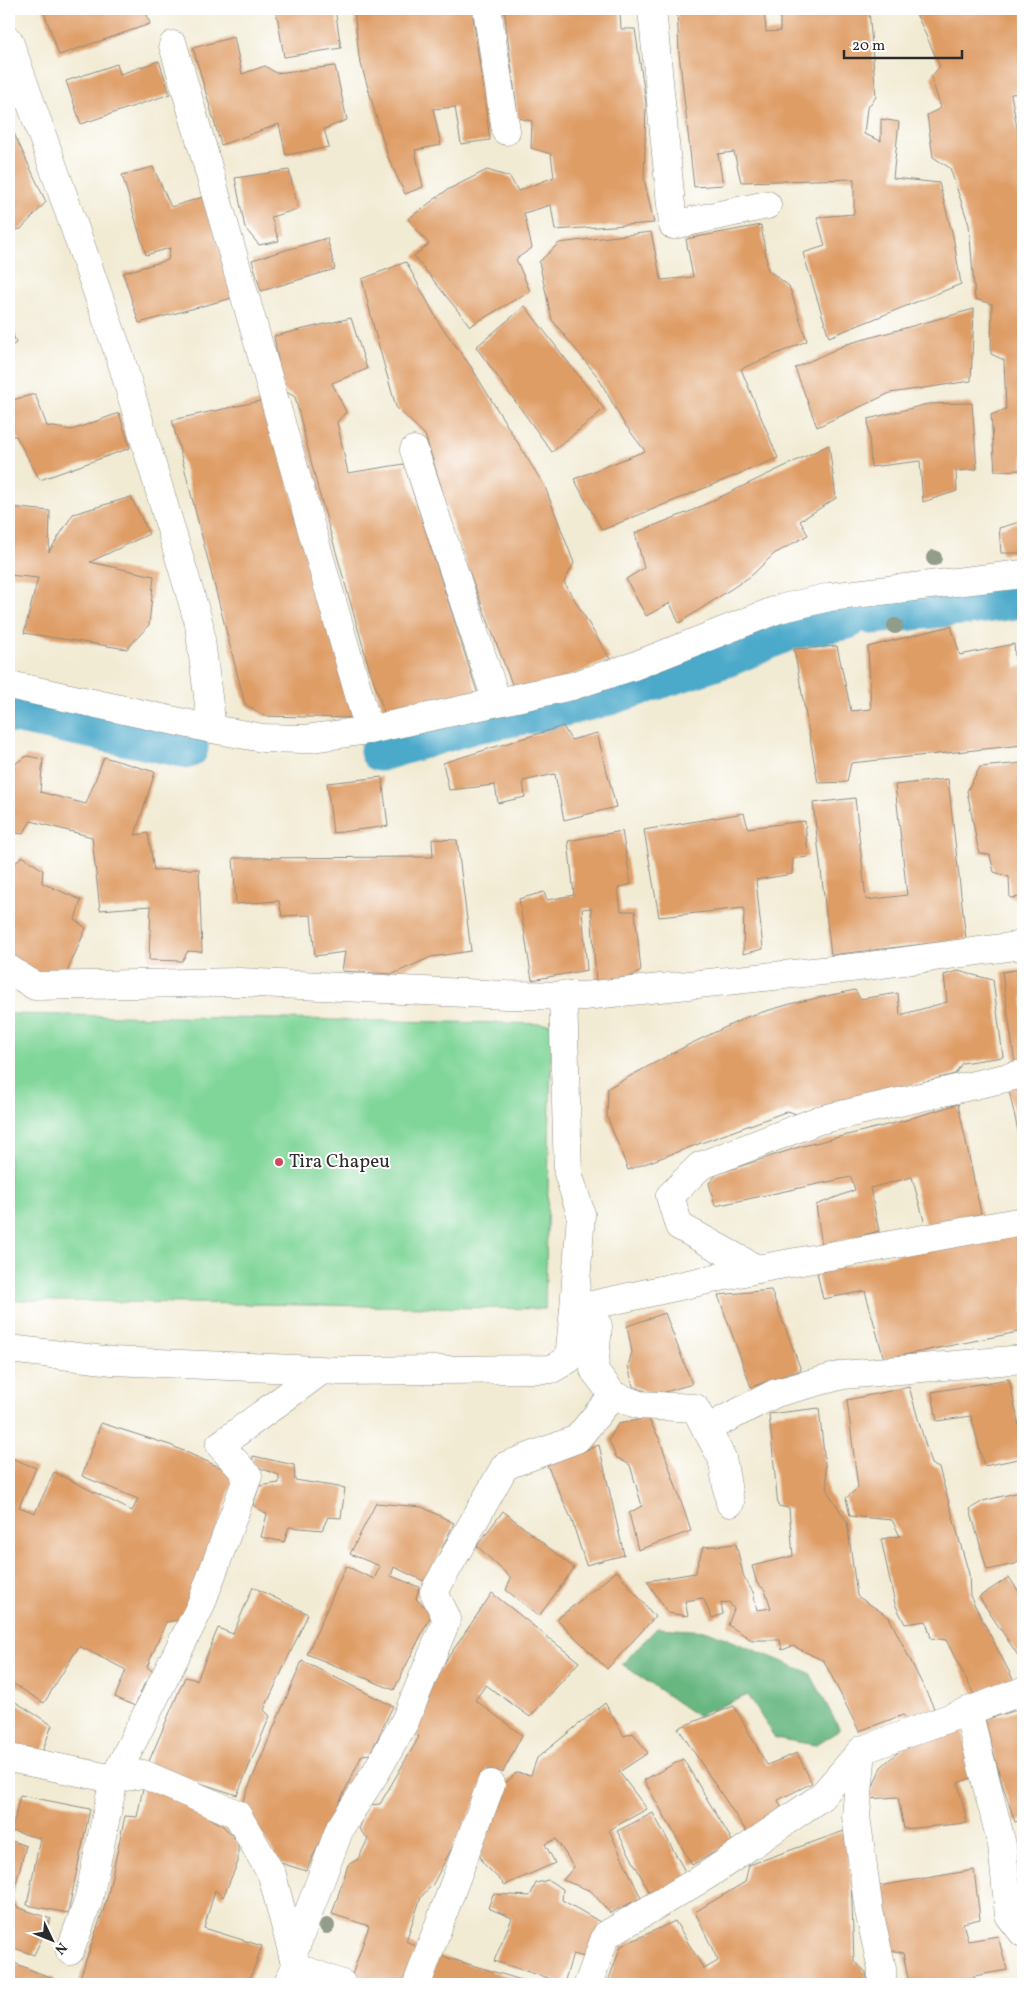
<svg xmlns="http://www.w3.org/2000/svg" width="1032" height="1993" font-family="Vollkorn,serif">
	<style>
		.green { fill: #80d699; stroke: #568062 }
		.forest { fill: #68b781; stroke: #4a7156 }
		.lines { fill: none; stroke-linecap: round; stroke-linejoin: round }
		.canal { stroke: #4ca9ca; stroke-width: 41 }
		.building { fill: #df9d66 }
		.minor-casing { stroke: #8e8b80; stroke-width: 29 }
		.minor { stroke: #fff; stroke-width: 28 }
		.tree { fill: #929d89 }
		.poi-dot { fill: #d1495b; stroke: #fff; stroke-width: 2 }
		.labels { text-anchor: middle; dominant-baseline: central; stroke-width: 4; stroke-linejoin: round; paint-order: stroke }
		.poi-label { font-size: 19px; fill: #2b2b2b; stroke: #fff; text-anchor: start }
	</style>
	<rect width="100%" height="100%" fill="#fff"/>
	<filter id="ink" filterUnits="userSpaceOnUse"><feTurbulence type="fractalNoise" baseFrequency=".02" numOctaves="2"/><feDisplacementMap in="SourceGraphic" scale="10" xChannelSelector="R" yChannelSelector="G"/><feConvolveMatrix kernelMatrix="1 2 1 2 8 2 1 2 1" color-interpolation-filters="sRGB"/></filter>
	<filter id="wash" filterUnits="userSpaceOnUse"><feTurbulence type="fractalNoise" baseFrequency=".0096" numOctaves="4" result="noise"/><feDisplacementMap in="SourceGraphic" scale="20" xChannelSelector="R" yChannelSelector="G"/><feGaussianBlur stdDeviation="1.12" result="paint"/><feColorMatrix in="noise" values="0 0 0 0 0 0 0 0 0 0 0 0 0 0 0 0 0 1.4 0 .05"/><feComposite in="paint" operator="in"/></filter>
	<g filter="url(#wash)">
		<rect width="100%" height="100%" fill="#f2ebd4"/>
		<path class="green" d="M 9,1014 L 552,1024 L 545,1309 L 9,1300 Z"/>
		<path class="forest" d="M 657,1628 L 708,1631 L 810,1673 L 840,1730 L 815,1745 L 775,1738 L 748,1695 L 697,1716 L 622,1664 Z"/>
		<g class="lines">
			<g class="canal">
				<path d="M 969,605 L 1023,598"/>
				<path d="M 872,614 L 961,605"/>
				<path d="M 9,712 L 188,748"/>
				<path d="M 380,751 L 474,723 L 548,710 L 609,695 L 729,656 L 792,629 L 847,619"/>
			</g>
		</g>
		<g id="blocks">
			<g class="building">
				<path d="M 43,9 L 145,9 L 150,24 L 59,55 Z"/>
				<path d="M 276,9 L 335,9 L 341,48 L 284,57 Z"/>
				<path d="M 354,9 L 472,9 L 490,140 L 461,144 L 455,107 L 433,109 L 441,145 L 415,150 L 423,187 L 405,194 L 388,157 L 359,57 Z"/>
				<path d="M 504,9 L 628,9 L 620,13 L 621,29 L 635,29 L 646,103 L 644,179 L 654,223 L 555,230 L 551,205 L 524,213 L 532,248 L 516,259 L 530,291 L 470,326 L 414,256 L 429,244 L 408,219 L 447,190 L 487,170 L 510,177 L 518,191 L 554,177 L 551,154 L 531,148 L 532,121 L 518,118 Z"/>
				<path d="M 677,9 L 764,9 L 766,32 L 780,31 L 780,9 L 869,9 L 876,97 L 867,108 L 864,134 L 881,141 L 881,119 L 899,122 L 893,178 L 939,183 L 953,236 L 961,284 L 829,337 L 803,253 L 825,246 L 817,217 L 854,214 L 854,179 L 741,182 L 734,152 L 718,154 L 723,185 L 694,187 L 679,53 Z"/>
				<path d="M 914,9 L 1023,9 L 1023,93 L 1011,94 L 1023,161 L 1023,470 L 995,471 L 991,415 L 1006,409 L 1004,360 L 991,354 L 992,304 L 975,299 L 969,225 L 950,168 L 933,157 L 927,115 L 941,108 L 931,77 L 940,66 Z"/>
				<path d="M 234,37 L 242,74 L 265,66 L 276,73 L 335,66 L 347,120 L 324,129 L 329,147 L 286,155 L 279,124 L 221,145 L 193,48 Z"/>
				<path d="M 159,61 L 170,94 L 81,124 L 66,81 L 117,64 L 120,74 Z"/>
				<path d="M 9,123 L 46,202 L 21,229 L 9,231 Z"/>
				<path d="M 153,167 L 171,207 L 203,197 L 236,297 L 139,323 L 123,273 L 168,260 L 170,248 L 146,255 L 122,175 Z"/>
				<path d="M 289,170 L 298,209 L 271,217 L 279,241 L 259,245 L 245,228 L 235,178 Z"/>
				<path d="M 761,225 L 768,270 L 789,286 L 807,341 L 741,369 L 778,458 L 602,530 L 574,479 L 645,451 L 623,422 L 598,377 L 552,320 L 539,262 L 559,243 L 651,232 L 661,280 L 693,277 L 686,239 Z"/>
				<path d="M 327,238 L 335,269 L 261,291 L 252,260 Z"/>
				<path d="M 406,262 L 439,323 L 471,367 L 545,487 L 574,563 L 564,582 L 610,659 L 518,700 L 460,548 L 425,435 L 396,407 L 376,336 L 362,279 Z"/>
				<path d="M 525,306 L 604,409 L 552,452 L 476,347 Z"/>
				<path d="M 974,309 L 971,381 L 890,393 L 817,427 L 795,368 L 847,344 Z"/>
				<path d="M 351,318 L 367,369 L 332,383 L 346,412 L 337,422 L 348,473 L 404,464 L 480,701 L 388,724 L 368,664 L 318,489 L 295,397 L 283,390 L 274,336 Z"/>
				<path d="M 9,322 L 16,343 L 9,348 Z"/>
				<path d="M 35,394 L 47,426 L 72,430 L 119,413 L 130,448 L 40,480 L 16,436 L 9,436 L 9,401 Z"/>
				<path d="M 265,400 L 355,718 L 264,716 L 245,704 L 172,420 Z"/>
				<path d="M 972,403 L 977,469 L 956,471 L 957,491 L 923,502 L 920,461 L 871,467 L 868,419 L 928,404 Z"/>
				<path d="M 829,445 L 836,498 L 800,521 L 808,535 L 774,554 L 751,576 L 679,623 L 670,603 L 646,616 L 626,579 L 644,568 L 635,533 L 691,511 Z"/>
				<path d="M 131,497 L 149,534 L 90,562 L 154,576 L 149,625 L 127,649 L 24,633 L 38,578 L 9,575 L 9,507 L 50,511 L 49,552 L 73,514 Z"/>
				<path d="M 1023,521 L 1023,553 L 1001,553 L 999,528 Z"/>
				<path d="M 951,626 L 960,655 L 1014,644 L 1016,668 L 1023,666 L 1023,745 L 851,763 L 847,782 L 818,783 L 794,649 L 837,646 L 851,711 L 871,709 L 868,647 Z"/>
				<path d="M 563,726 L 571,740 L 597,733 L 616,807 L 564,820 L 555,774 L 523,781 L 525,797 L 498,803 L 495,785 L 449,790 L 443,763 Z"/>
				<path d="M 27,756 L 43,759 L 40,792 L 86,804 L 104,757 L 155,772 L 135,835 L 148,833 L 154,870 L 199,869 L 202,952 L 188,951 L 182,961 L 149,960 L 151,906 L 100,910 L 92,837 L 31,821 L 23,834 L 9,832 L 9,785 L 16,763 Z"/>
				<path d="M 1023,763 L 1023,897 L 1010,898 L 1009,877 L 994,872 L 990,855 L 979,853 L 967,791 L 980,767 Z"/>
				<path d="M 382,777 L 388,826 L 333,833 L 327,783 Z"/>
				<path d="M 948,779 L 966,939 L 831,955 L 813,803 L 855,798 L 866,900 L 907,895 L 895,785 Z"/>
				<path d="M 744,813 L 748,828 L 805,821 L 808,857 L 793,859 L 792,874 L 756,880 L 763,949 L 743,954 L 744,908 L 659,917 L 644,830 Z"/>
				<path d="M 622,831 L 631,884 L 618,888 L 621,911 L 635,911 L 641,971 L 630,977 L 596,981 L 591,908 L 582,909 L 587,970 L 532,980 L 519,899 L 544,892 L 547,900 L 574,895 L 568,841 Z"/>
				<path d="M 432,839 L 457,840 L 471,951 L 431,957 L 393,974 L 342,971 L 345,952 L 315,956 L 311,915 L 282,916 L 279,901 L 236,904 L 233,858 L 433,857 Z"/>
				<path d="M 22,856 L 43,870 L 42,883 L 81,900 L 75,920 L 86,928 L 65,977 L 36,978 L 9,959 L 9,870 Z"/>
				<path d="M 1023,969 L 1023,1063 L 1015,1064 L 1002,972 Z"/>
				<path d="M 958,971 L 993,980 L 1003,1057 L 962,1063 L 955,1074 L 904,1087 L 796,1114 L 788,1111 L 628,1170 L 607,1116 L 608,1088 L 688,1045 L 749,1016 L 794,1003 L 855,990 L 860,999 L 898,993 L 900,1015 L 947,1002 L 944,975 Z"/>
				<path d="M 1023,1083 L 1023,1149 L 1022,1149 L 1008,1086 Z"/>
				<path d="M 958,1104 L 981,1214 L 926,1228 L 912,1177 L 870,1188 L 879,1231 L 822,1246 L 816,1205 L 855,1190 L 851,1177 L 715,1206 L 709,1183 L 717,1174 L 799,1147 L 899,1122 Z"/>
				<path d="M 1009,1228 L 1023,1230 L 1023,1331 L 884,1359 L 865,1291 L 823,1299 L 817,1273 Z"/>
				<path d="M 771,1290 L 801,1370 L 751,1387 L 718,1295 Z"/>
				<path d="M 665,1313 L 692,1384 L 655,1395 L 633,1386 L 628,1366 L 632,1352 L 627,1326 Z"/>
				<path d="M 1009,1379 L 1023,1444 L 1023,1458 L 984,1466 L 971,1416 L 937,1421 L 932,1392 Z"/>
				<path d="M 909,1387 L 931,1464 L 939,1468 L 969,1574 L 970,1596 L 1014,1681 L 977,1700 L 946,1640 L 931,1638 L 926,1621 L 905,1624 L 895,1604 L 881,1539 L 900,1536 L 892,1520 L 850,1516 L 846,1498 L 858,1488 L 847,1400 Z"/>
				<path d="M 819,1408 L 828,1492 L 847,1522 L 857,1596 L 889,1617 L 934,1708 L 912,1722 L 903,1715 L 859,1731 L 824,1661 L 793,1646 L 782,1650 L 780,1640 L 752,1640 L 728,1625 L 734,1609 L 729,1602 L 721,1603 L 723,1614 L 712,1618 L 703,1598 L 685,1601 L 688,1616 L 668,1613 L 647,1581 L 695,1573 L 703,1547 L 736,1544 L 744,1578 L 753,1592 L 757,1610 L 771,1608 L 765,1590 L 757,1583 L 752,1566 L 793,1556 L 789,1508 L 778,1506 L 769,1414 Z"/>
				<path d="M 648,1418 L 660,1440 L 691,1531 L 638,1550 L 629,1513 L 642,1506 L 630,1465 L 616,1457 L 609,1440 L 618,1424 Z"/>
				<path d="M 101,1423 L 170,1445 L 235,1474 L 201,1579 L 179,1620 L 166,1622 L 147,1667 L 156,1674 L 152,1682 L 145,1682 L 135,1706 L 115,1697 L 126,1670 L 79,1646 L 44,1703 L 9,1681 L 9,1622 L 13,1613 L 9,1612 L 9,1457 L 36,1468 L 19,1507 L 35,1513 L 54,1472 L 132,1511 L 138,1499 L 82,1476 Z"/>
				<path d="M 599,1445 L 624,1555 L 586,1565 L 571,1518 L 547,1465 Z"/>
				<path d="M 253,1456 L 294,1465 L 295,1480 L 345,1488 L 341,1518 L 328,1517 L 322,1530 L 289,1527 L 284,1542 L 261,1537 L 267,1514 L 253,1505 L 259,1486 L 279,1483 L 279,1475 L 252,1465 Z"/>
				<path d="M 1023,1491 L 1023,1559 L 1015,1564 L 987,1570 L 970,1509 L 983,1501 Z"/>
				<path d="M 376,1503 L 422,1507 L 454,1523 L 426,1582 L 394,1567 L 391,1576 L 419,1587 L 416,1599 L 432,1613 L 394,1690 L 307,1654 L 346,1566 L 374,1579 L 380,1566 L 350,1554 Z"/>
				<path d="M 503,1511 L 574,1568 L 539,1616 L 506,1590 L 511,1578 L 477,1546 Z"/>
				<path d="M 617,1571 L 655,1617 L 607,1669 L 557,1619 Z"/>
				<path d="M 1009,1577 L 1023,1598 L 1023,1663 L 979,1597 Z"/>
				<path d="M 253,1587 L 308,1614 L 264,1710 L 270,1716 L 237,1795 L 147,1766 L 185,1677 L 197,1680 L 218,1628 L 233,1634 Z"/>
				<path d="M 492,1593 L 579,1662 L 530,1717 L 486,1685 L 475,1700 L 522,1735 L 503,1772 L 487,1769 L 474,1806 L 433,1884 L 421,1897 L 406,1941 L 417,1947 L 404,1984 L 364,1984 L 351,1978 L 369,1926 L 332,1914 L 348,1865 L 358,1859 L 368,1839 L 359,1829 L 369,1805 L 380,1804 L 419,1737 L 412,1731 L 430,1684 Z"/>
				<path d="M 302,1661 L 393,1706 L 370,1754 L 362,1755 L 306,1871 L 281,1863 L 241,1805 Z"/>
				<path d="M 9,1698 L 52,1725 L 41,1755 L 9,1746 Z"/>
				<path d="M 605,1703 L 624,1736 L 633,1733 L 648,1753 L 619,1772 L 647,1809 L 609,1830 L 641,1898 L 610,1913 L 591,1891 L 563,1880 L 574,1867 L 556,1839 L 545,1844 L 555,1863 L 505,1885 L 483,1863 L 476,1847 L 491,1797 L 516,1773 L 531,1775 L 537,1758 Z"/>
				<path d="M 734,1706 L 767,1765 L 797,1753 L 812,1783 L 778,1800 L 784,1814 L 748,1834 L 678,1728 Z"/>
				<path d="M 1023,1708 L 1023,1820 L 1015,1822 L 1000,1777 L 985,1720 Z"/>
				<path d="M 962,1727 L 973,1777 L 958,1783 L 967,1823 L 904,1829 L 898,1797 L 868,1799 L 881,1767 L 921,1732 Z"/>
				<path d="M 683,1759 L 733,1842 L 692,1865 L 644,1780 Z"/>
				<path d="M 143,1788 L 173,1795 L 223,1826 L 238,1842 L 238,1862 L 223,1897 L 215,1890 L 204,1928 L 262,1946 L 248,1984 L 78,1984 L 107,1899 L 125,1816 L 137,1817 Z"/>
				<path d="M 20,1795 L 90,1809 L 68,1913 L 27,1905 L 40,1838 L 12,1831 Z"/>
				<path d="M 653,1813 L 688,1877 L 652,1897 L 617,1831 Z"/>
				<path d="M 844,1831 L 851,1877 L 854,1961 L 866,1972 L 867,1984 L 607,1984 L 621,1946 L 675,1921 L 704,1969 L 718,1961 L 695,1912 L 745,1882 L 749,1865 Z"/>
				<path d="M 9,1840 L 26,1846 L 12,1898 L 17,1907 L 51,1919 L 34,1955 L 9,1946 Z"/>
				<path d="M 974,1870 L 980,1919 L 963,1923 L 968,1941 L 998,1936 L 1007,1970 L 974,1976 L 974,1984 L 909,1984 L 903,1953 L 887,1949 L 879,1886 Z"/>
				<path d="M 548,1880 L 563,1889 L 562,1900 L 602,1923 L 589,1958 L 573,1954 L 564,1983 L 494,1961 L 512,1918 L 488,1908 L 493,1894 L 530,1896 L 536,1883 Z"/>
				<path d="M 438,1955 L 535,1984 L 428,1984 Z"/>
				<path d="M 9,1961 L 54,1979 L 52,1984 L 9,1984 Z"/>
				<path d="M 1005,1979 L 1013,1984 L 993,1984 Z"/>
			</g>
		</g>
	</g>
	<g filter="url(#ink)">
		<use href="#blocks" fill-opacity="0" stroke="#8e8b80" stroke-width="1"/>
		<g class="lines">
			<defs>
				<g id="minor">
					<path d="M 487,9 L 506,131"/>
					<path d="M 652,9 L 673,225 L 767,205"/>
					<path d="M 9,41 L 121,360 L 199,624 L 212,729"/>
					<path d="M 173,45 L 369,730"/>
					<path d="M 414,450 L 497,702"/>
					<path d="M 9,685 L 212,729 L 263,738 L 305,739 L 369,730 L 572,686 L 634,666 L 779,609 L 830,597 L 1023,574"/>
					<path d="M 9,969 L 35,986 L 239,982 L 506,995 L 584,996 L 860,967 L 1023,945"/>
					<path d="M 563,995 L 568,1173 L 581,1214 L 574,1309 L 598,1326 L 594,1370 L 613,1395 L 639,1405 L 695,1408 L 722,1458 L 730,1503"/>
					<path d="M 757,1269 L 679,1226 L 670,1196 L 700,1166 L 819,1120 L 1023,1074"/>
					<path d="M 9,1349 L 113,1361 L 341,1371 L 552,1369 L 569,1359 L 574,1309 L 757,1269 L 1023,1221"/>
					<path d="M 706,1429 L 776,1393 L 843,1375 L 1023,1359"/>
					<path d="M 968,1711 L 1002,1845 L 1009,1915 L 1023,1933"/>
					<path d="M 862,1750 L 856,1816 L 869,1911 L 882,1969 L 882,1984"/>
					<path d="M 9,1758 L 114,1779 L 143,1774 L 237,1814 L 272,1875 L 296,1967 L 287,1984"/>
					<path d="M 70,1951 L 88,1902 L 114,1779 L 200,1607 L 248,1476 L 220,1445 L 321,1371"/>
					<path d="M 293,1954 L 340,1828 L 376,1772 L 405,1721 L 447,1619 L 434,1592 L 505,1466 L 577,1439 L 613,1395"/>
					<path d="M 296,1967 L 342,1984"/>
					<path d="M 417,1984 L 491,1784"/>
					<path d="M 588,1984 L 606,1935 L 706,1876 L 821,1797 L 862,1750 L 1023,1691"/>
				</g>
			</defs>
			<use href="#minor" class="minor-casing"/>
			<use href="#minor" class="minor"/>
		</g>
		<g class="tree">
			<circle cx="934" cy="558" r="8"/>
			<circle cx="895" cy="626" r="8"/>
			<circle cx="327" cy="1926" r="8"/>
		</g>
	</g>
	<circle class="poi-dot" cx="279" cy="1162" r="5"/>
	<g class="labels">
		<g class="poi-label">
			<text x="289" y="1162">Tira Chapeu</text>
		</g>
	</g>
	<rect width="1032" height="1993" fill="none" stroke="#fff" stroke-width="30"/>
	<g transform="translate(52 1940) rotate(133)" stroke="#ffffff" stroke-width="4" paint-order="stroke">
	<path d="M0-4L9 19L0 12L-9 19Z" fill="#2b2b2b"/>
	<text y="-8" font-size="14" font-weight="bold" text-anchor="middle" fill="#2b2b2b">N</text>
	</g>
	<path d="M844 50v8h118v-8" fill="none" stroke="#2b2b2b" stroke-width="2.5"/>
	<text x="852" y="50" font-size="15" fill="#2b2b2b" stroke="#ffffff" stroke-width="4" paint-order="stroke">20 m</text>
</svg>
